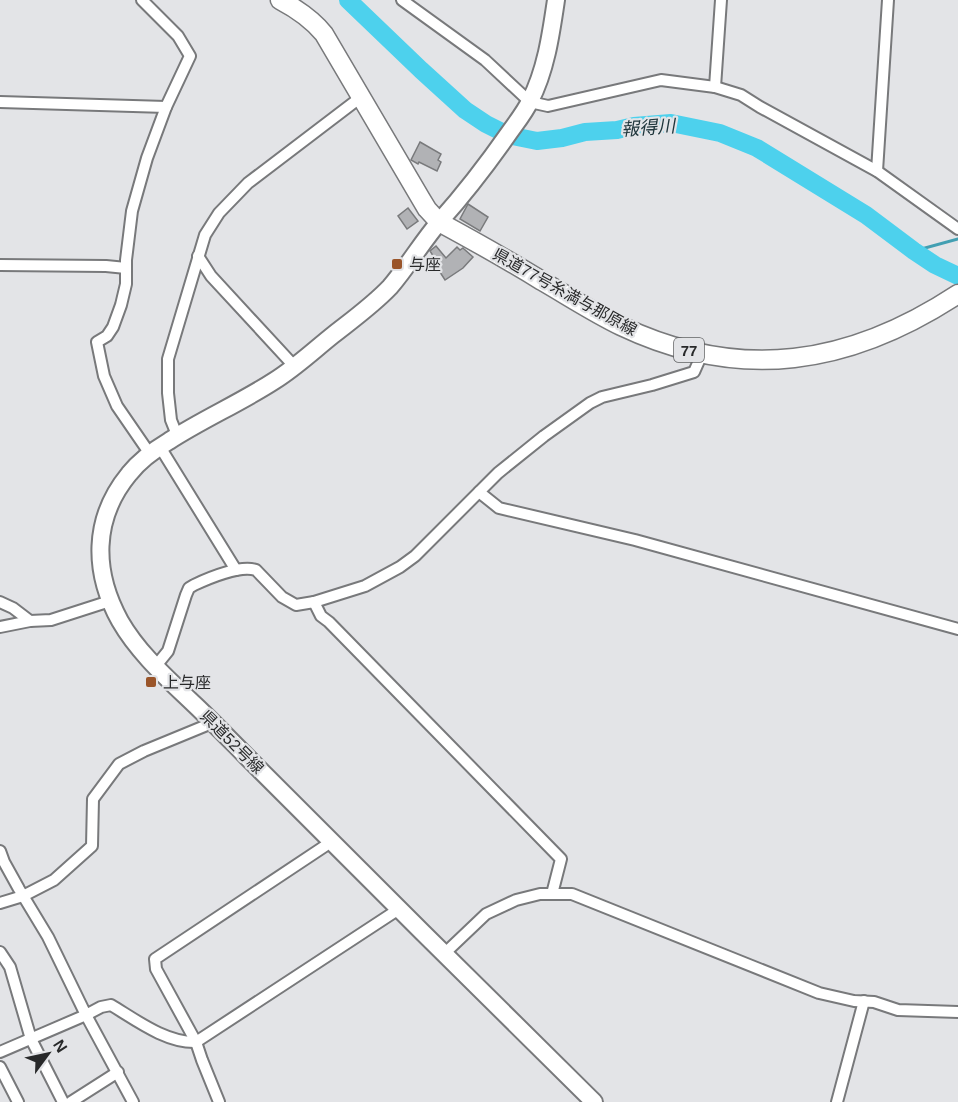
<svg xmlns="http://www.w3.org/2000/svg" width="958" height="1102" font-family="Helvetica,'Noto Sans JP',sans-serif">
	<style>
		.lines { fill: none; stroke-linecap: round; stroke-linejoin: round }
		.stream { stroke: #429fb2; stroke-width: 3 }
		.river { stroke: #4dd1ed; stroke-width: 18 }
		.building { fill: #b1b2b5; stroke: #797a7c; stroke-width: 1.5 }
		.street-casing { stroke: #78797b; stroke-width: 14 }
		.secondary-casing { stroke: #78797b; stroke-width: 20 }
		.primary-casing { stroke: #78797b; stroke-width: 21 }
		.street { stroke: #fff; stroke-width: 10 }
		.secondary { stroke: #fff; stroke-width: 16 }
		.primary { stroke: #fff; stroke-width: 18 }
		.poi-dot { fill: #9a552a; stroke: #e3e4e7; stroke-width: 2 }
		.labels { text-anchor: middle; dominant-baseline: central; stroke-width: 4.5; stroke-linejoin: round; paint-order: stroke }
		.shield { fill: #e3e4e7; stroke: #606163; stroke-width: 1.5 }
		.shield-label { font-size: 15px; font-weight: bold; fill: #28292a }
		.poi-label { font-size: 16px; fill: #28292a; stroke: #e3e4e7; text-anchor: start }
		.street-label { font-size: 16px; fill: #28292a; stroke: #e3e4e7 }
		.water-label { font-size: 18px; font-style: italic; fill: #20363c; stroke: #e3e4e7 }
	</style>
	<rect width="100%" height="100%" fill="#e3e4e7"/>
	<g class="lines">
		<path class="stream" d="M 914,251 L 958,239"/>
		<path class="river" d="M 348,0 L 421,70 L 465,110 L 486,124 L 508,135 L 537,141 L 562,138 L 585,132 L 617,130 L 634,126 L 671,123 L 720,133 L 757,148 L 866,215 L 914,251 L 935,265 L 958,276"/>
	</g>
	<g class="building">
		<path d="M 420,142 L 441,154 L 438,160 L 441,162 L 437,171 L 419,162 L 418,164 L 411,160 Z"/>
		<path d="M 468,204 L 488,217 L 480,231 L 460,219 Z"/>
		<path d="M 408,208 L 418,221 L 407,229 L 398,216 Z"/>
		<path d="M 436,246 L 446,258 L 457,247 L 460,250 L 463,248 L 464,249 L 473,257 L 463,268 L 445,280 L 434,263 L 437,262 L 430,251 Z"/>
	</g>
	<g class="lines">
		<defs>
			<g id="street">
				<path d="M 142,0 L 178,36 L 190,56 L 166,107 L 147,158 L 132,211 L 126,260 L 126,284 L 121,305 L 113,327 L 107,336 L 97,342 L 104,376 L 117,406 L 150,454"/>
				<path d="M 402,0 L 485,60 L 530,102 L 548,106 L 661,80 L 715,87 L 741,95 L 760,107 L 877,171 L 958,229"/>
				<path d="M 715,87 L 721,0"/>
				<path d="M 0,102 L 166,107"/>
				<path d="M 877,171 L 888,0"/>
				<path d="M 198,256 L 211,276 L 295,367"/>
				<path d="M 0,265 L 106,266 L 126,268"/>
				<path d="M 177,435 L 171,420 L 168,393 L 168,359 L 205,235 L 219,213 L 248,183 L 361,97"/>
				<path d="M 160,447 L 236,570"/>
				<path d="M 479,492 L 499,508 L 635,540 L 958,629"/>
				<path d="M 0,602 L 13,608 L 30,621"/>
				<path d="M 314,602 L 321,616 L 329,622 L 561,859 L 552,894"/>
				<path d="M 0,627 L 30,621 L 51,620 L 110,601"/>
				<path d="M 155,667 L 168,651 L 186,595 L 189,588 L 194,585 C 209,578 240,565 256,570 L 282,597 L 296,605 L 314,602 L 365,586 L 400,567 L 415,556 L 498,473 L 544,436 L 590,403 L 602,397 L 652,385 L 694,372 L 702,354"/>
				<path d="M 0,851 L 4,862 L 19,889 L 48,937 L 86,1015 L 133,1102"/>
				<path d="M 0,903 L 23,896 L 54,880 L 92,846 L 93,799 L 119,764 L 144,751 L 212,723"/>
				<path d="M 0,952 L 10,967 L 31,1039 L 63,1102"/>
				<path d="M 445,953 L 486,914 L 516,900 L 540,894 L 572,894 L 819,993 L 854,1001 L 874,1002 L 898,1010 L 958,1012"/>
				<path d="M 0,1052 L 86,1015 L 101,1007 L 111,1005 C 136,1020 166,1043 196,1042 L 399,909"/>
				<path d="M 0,1067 L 18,1102"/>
				<path d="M 71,1102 L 118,1072"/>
				<path d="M 219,1102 L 202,1060 L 196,1042 L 156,969 L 155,959 L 325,846 L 329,840"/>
				<path d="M 837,1102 L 864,1001"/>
			</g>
			<path id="secondary" d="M 556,0 C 551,34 546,70 530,101 C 525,112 516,123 509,133 C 488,163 465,193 440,221 C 422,242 408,266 390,287 C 373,305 352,320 333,335 C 313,351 295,368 274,381 C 240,403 203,419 169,441 C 154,450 140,460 129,474 C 92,519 93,572 120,621 C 139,654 168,679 195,705 C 215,724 234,744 253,763 C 366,876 480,990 594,1102"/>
			<path id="primary" d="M 280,0 C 297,9 312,19 324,34 L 421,199 L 427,209 L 439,222 C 474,241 508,260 542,281 C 568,296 594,313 621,326 C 741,383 850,365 958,294"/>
		</defs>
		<use href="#street" class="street-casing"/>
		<use href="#secondary" class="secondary-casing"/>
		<use href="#primary" class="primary-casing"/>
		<use href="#street" class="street"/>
		<use href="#secondary" class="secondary"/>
		<use href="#primary" class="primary"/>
	</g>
	<g class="poi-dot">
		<rect x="391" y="258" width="12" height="12" rx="3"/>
		<rect x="145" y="676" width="12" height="12" rx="3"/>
	</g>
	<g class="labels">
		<rect class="shield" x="674" y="338" width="30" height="24" rx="4.5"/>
		<g class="shield-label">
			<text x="689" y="350">77</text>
		</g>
		<g class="poi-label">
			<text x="409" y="264">与座</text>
			<text x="163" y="682">上与座</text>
		</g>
		<g class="street-label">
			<text transform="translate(565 292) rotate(29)">県道77号糸満与那原線</text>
			<text transform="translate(232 742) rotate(45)">県道52号線</text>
		</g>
		<g class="water-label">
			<text transform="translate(648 128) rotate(-4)">報得川</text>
		</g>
	</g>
	<g transform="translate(48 1054) rotate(57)" stroke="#e3e4e7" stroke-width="4.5" paint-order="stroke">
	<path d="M0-4.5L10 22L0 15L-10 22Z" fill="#28292a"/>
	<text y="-9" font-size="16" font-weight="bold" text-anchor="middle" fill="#28292a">N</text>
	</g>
</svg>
